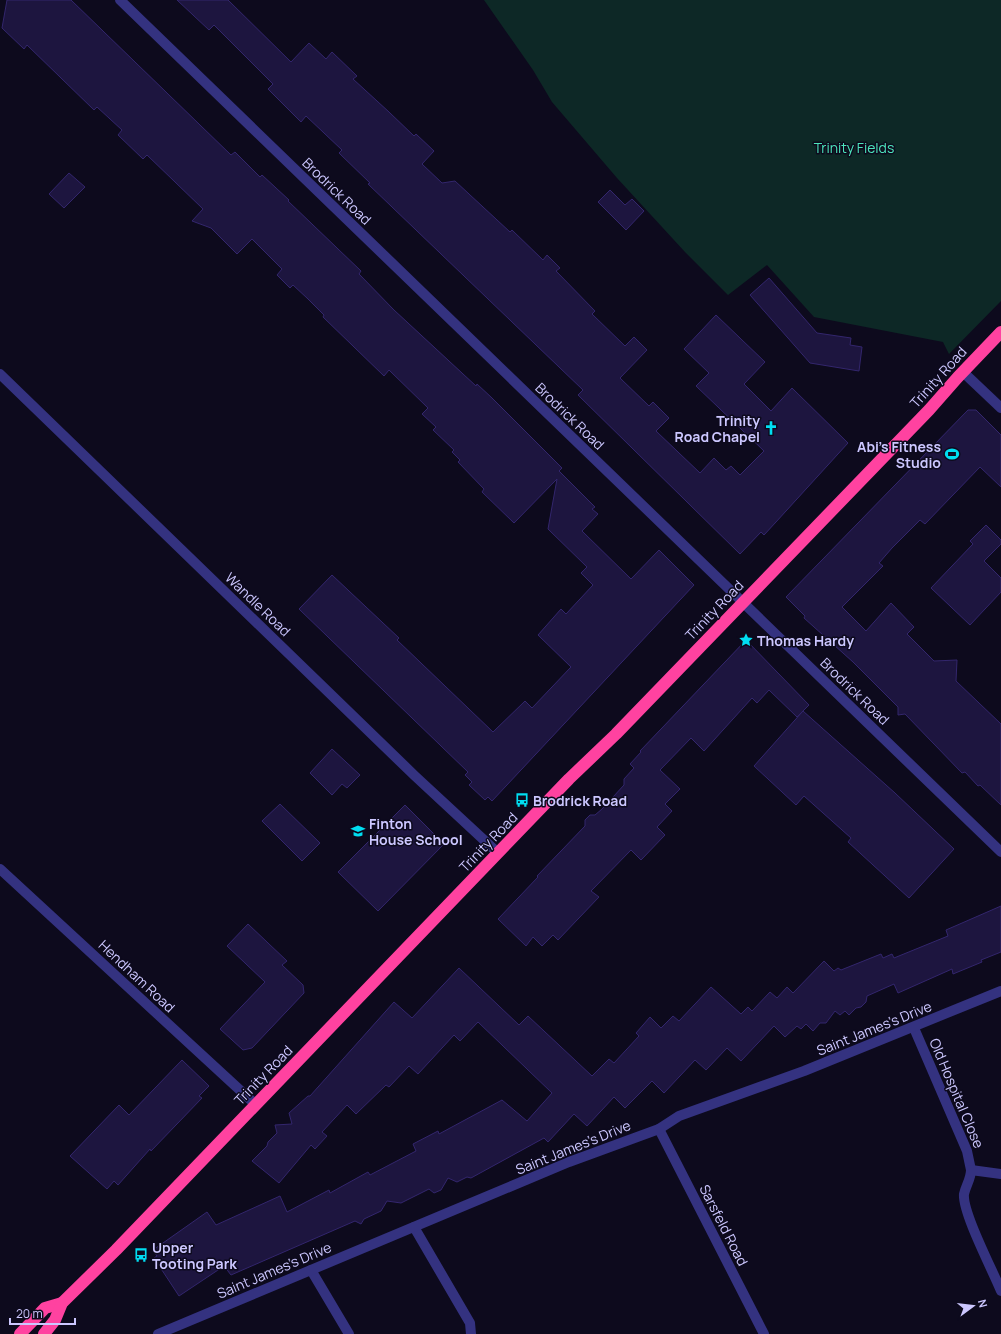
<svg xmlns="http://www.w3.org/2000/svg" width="1001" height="1334" font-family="Manrope,sans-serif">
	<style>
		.green { fill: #0d2826 }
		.building { fill: #1d153f; stroke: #33266d }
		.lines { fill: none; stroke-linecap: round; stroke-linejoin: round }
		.minor { stroke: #343280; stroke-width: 10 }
		.highway { stroke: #ff42a0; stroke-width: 12 }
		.labels { text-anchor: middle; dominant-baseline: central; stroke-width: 3; stroke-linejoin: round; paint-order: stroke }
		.park-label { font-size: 14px; fill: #4ce5bc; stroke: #0d0a1d }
		.street-label { font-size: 14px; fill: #ccc7ff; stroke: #0d0a1d }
		.poi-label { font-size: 14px; font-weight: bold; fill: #ccc7ff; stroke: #0d0a1d; text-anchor: start }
	</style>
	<rect width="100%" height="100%" fill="#0d0a1d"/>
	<path class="green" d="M 484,0 L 1001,0 L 1001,301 L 949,354 L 943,342 L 814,317 L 767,265 L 728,295 L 685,252 L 617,178 L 552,102 L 533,70 Z"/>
	<g class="building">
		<path d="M 7,0 L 71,0 L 231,155 L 235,152 L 260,177 L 262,175 L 289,200 L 288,201 L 361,271 L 359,274 L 394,310 L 476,386 L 477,384 L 492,398 L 562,468 L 559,471 L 595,507 L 592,509 L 598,514 L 582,531 L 631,579 L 659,550 L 694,585 L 492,801 L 488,797 L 485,800 L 469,785 L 472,782 L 465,775 L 468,772 L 299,609 L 332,575 L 399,638 L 397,640 L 493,732 L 525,701 L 532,708 L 571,667 L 538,635 L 561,609 L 566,614 L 593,585 L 581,573 L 587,567 L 548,529 L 557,479 L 514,523 L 482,492 L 484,489 L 458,462 L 460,460 L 452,452 L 454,450 L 433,430 L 436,427 L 422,414 L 428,408 L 389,370 L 384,376 L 323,317 L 324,315 L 308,299 L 293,285 L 290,288 L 277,275 L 282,269 L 252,239 L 237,254 L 211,228 L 192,221 L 203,209 L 147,155 L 143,159 L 118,135 L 122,130 L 97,107 L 94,110 L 27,45 L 24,49 L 2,28 Z"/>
		<path d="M 177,0 L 228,0 L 291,62 L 309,43 L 326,59 L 332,52 L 357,76 L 353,79 L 389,112 L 414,136 L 416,134 L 434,151 L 422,164 L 442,183 L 455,181 L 510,232 L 512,230 L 543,260 L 547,255 L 560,268 L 556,271 L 595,311 L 592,314 L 625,346 L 634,337 L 647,350 L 620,378 L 649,406 L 653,402 L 669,418 L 656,431 L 700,473 L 714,458 L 726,470 L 731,466 L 740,475 L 764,451 L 696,386 L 709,373 L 684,349 L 716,315 L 765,362 L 744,384 L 771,411 L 792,388 L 848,443 L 776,522 L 764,535 L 761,532 L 740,554 L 578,395 L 583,390 L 368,184 L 370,183 L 339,153 L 342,150 L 306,116 L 301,122 L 268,89 L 273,84 L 214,25 L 209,30 Z"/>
		<path d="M 69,173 L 85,187 L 64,208 L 49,194 Z"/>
		<path d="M 610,190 L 625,205 L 632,199 L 644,211 L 626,230 L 598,202 Z"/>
		<path d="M 769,278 L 817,333 L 851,338 L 850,345 L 862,347 L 859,371 L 810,363 L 750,295 Z"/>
		<path d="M 968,410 L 976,410 L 1001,435 L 1001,487 L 980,467 L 925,524 L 920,520 L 892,548 L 879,563 L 883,566 L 842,607 L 866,631 L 891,603 L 914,627 L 907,634 L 934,661 L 957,660 L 956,681 L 1001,724 L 1001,805 L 980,785 L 978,786 L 965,772 L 962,773 L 905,714 L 898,715 L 898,707 L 853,662 L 804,618 L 805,616 L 786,597 Z"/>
		<path d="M 986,525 L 1001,540 L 1001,544 L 984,561 L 1001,578 L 1001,592 L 970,625 L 931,588 L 973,544 L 970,541 Z"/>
		<path d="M 746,640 L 809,705 L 797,717 L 769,690 L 757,703 L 752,698 L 704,751 L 691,738 L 660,770 L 680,789 L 665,804 L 672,811 L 657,827 L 665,835 L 641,860 L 631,850 L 591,891 L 599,897 L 558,940 L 553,935 L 542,946 L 533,937 L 526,946 L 498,919 L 538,877 L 537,876 L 585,826 L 585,820 L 590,815 L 595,815 L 602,809 L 624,785 L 624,779 L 634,768 L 630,764 L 641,752 L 640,751 Z"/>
		<path d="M 803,711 L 895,793 L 954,849 L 909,898 L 848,842 L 851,838 L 804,796 L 796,805 L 754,766 Z"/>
		<path d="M 332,749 L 360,775 L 347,788 L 342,784 L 332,795 L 310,773 Z"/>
		<path d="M 280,804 L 320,843 L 302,861 L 262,821 Z"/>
		<path d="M 405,805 L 444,844 L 378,911 L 338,872 Z"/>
		<path d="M 1001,906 L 1001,952 L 981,960 L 982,962 L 953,974 L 952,969 L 898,993 L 894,984 L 867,996 L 866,1002 L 861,1007 L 856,1008 L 849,1015 L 845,1011 L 840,1015 L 835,1011 L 826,1023 L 820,1023 L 813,1031 L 806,1024 L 801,1029 L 797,1026 L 785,1037 L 774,1026 L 741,1061 L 727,1048 L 706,1070 L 695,1060 L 664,1093 L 652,1081 L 625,1108 L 614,1097 L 587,1126 L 574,1114 L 548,1142 L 544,1138 L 471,1178 L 467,1177 L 457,1182 L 448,1178 L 441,1190 L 434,1193 L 429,1189 L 401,1203 L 387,1201 L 381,1211 L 364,1219 L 361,1224 L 355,1221 L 231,1275 L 224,1266 L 179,1296 L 154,1258 L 157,1256 L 153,1250 L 207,1212 L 216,1225 L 280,1196 L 287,1212 L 329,1190 L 330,1193 L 368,1172 L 370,1175 L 416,1151 L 413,1144 L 438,1131 L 439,1134 L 502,1100 L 527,1121 L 552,1093 L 478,1022 L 460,1041 L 454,1035 L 418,1074 L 409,1066 L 389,1087 L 386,1085 L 356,1114 L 347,1105 L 322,1132 L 327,1136 L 315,1149 L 311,1145 L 279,1183 L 252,1161 L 267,1146 L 268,1142 L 277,1133 L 275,1125 L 292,1124 L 289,1113 L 308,1096 L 310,1096 L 394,1002 L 412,1018 L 459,968 L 519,1025 L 528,1016 L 592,1076 L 609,1059 L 614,1063 L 639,1036 L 636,1033 L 650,1017 L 661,1028 L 673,1016 L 679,1021 L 711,987 L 741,1014 L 748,1007 L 752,1011 L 770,992 L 777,998 L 787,987 L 793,993 L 824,961 L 834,971 L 838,968 L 841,970 L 881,954 L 883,958 L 892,954 L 894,958 L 948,936 L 946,930 Z"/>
		<path d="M 248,924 L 287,961 L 282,965 L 303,985 L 304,993 L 252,1048 L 243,1050 L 220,1029 L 265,982 L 227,946 Z"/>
		<path d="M 182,1060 L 209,1086 L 199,1096 L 202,1098 L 151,1151 L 150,1149 L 118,1185 L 114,1181 L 107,1189 L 70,1156 L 119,1105 L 129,1115 Z"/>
	</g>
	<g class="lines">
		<g class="minor">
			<path d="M 120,0 L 1001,852"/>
			<path d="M 963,372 L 1001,408"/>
			<path d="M 0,374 L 415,776 L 498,853"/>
			<path d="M 0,869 L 255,1104"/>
			<path d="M 914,1028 L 967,1151 L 971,1170"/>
			<path d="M 659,1129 L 764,1334"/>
			<path d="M 1001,1174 L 971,1170 C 971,1179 966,1185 964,1194 C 962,1212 993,1271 1001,1291"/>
			<path d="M 414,1227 L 470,1323 L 471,1334"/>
			<path d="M 311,1270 L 349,1334"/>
			<path d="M 158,1334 L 569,1162 L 659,1129 L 679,1116 L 804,1071 L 1001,991"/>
		</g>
		<g class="highway">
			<path d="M 20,1334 L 45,1308 L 62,1303"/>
			<path d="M 44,1334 L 55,1320 L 62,1303 L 116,1250 L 569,779 L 616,734 L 929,410 L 958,377 L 1001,332"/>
		</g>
	</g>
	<defs>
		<symbol id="church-bare" viewBox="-9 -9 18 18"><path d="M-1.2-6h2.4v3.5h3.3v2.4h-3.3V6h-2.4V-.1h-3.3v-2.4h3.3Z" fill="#00def2" stroke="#0d0a1d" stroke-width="2.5" paint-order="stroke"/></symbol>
		<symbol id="stadium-bare" viewBox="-9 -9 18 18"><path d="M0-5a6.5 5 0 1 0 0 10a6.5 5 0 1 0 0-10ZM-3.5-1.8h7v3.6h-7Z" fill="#00def2" stroke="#0d0a1d" stroke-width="2.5" paint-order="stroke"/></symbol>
		<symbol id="sight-bare" viewBox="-9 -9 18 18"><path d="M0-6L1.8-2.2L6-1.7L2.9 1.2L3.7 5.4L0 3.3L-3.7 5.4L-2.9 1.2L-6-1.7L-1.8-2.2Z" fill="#00def2" stroke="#0d0a1d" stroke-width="2.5" paint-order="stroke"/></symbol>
		<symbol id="bus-bare" viewBox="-9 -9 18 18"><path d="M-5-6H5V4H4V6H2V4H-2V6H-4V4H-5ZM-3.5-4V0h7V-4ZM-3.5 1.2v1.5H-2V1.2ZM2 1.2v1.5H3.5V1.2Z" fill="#00def2" stroke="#0d0a1d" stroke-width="2.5" paint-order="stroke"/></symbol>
		<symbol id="school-bare" viewBox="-9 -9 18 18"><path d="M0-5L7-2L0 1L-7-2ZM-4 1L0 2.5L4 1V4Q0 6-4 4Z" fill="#00def2" stroke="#0d0a1d" stroke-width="2.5" paint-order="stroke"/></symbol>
	</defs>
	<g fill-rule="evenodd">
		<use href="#church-bare" x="761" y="418" width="20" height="20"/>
		<use href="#stadium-bare" x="942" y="444" width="20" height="20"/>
		<use href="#sight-bare" x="736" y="630" width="20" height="20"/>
		<use href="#bus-bare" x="512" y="790" width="20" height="20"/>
		<use href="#school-bare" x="348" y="821" width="20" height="20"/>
		<use href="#bus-bare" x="131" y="1245" width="20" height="20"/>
	</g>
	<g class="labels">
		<g class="park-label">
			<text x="854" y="147">Trinity Fields</text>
		</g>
		<g class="street-label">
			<text transform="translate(337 191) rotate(44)">Brodrick Road</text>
			<text transform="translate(938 377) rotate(-48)">Trinity Road</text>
			<text transform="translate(570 416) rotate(44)">Brodrick Road</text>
			<text transform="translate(258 604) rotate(44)">Wandle Road</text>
			<text transform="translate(714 610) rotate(-46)">Trinity Road</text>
			<text transform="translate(855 691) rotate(44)">Brodrick Road</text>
			<text transform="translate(488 842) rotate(-46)">Trinity Road</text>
			<text transform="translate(137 976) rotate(43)">Hendham Road</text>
			<text transform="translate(874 1028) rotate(-22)">Saint James's Drive</text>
			<text transform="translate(263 1075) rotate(-46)">Trinity Road</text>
			<text transform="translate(957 1093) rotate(67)">Old Hospital Close</text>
			<text transform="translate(573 1147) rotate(-22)">Saint James's Drive</text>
			<text transform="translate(724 1225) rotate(63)">Sarsfeld Road</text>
			<text transform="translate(274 1270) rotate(-23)">Saint James's Drive</text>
		</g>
		<g class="poi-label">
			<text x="760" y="420" text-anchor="end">Trinity<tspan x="760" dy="16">Road Chapel</tspan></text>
			<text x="941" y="446" text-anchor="end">Abi's Fitness<tspan x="941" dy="16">Studio</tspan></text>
			<text x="757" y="640">Thomas Hardy</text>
			<text x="533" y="800">Brodrick Road</text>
			<text x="369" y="823">Finton<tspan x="369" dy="16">House School</tspan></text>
			<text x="152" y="1247">Upper<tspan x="152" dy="16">Tooting Park</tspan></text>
		</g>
	</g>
	<g transform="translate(973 1306) rotate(75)" stroke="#0d0a1d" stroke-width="3" paint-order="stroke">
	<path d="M0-3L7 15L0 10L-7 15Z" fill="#ccc7ff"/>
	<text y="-6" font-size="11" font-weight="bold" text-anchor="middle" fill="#ccc7ff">N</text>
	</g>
	<path d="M10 1318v6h65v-6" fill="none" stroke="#ccc7ff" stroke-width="2"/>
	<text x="16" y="1318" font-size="12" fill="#ccc7ff" stroke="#0d0a1d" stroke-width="3" paint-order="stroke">20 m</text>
</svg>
